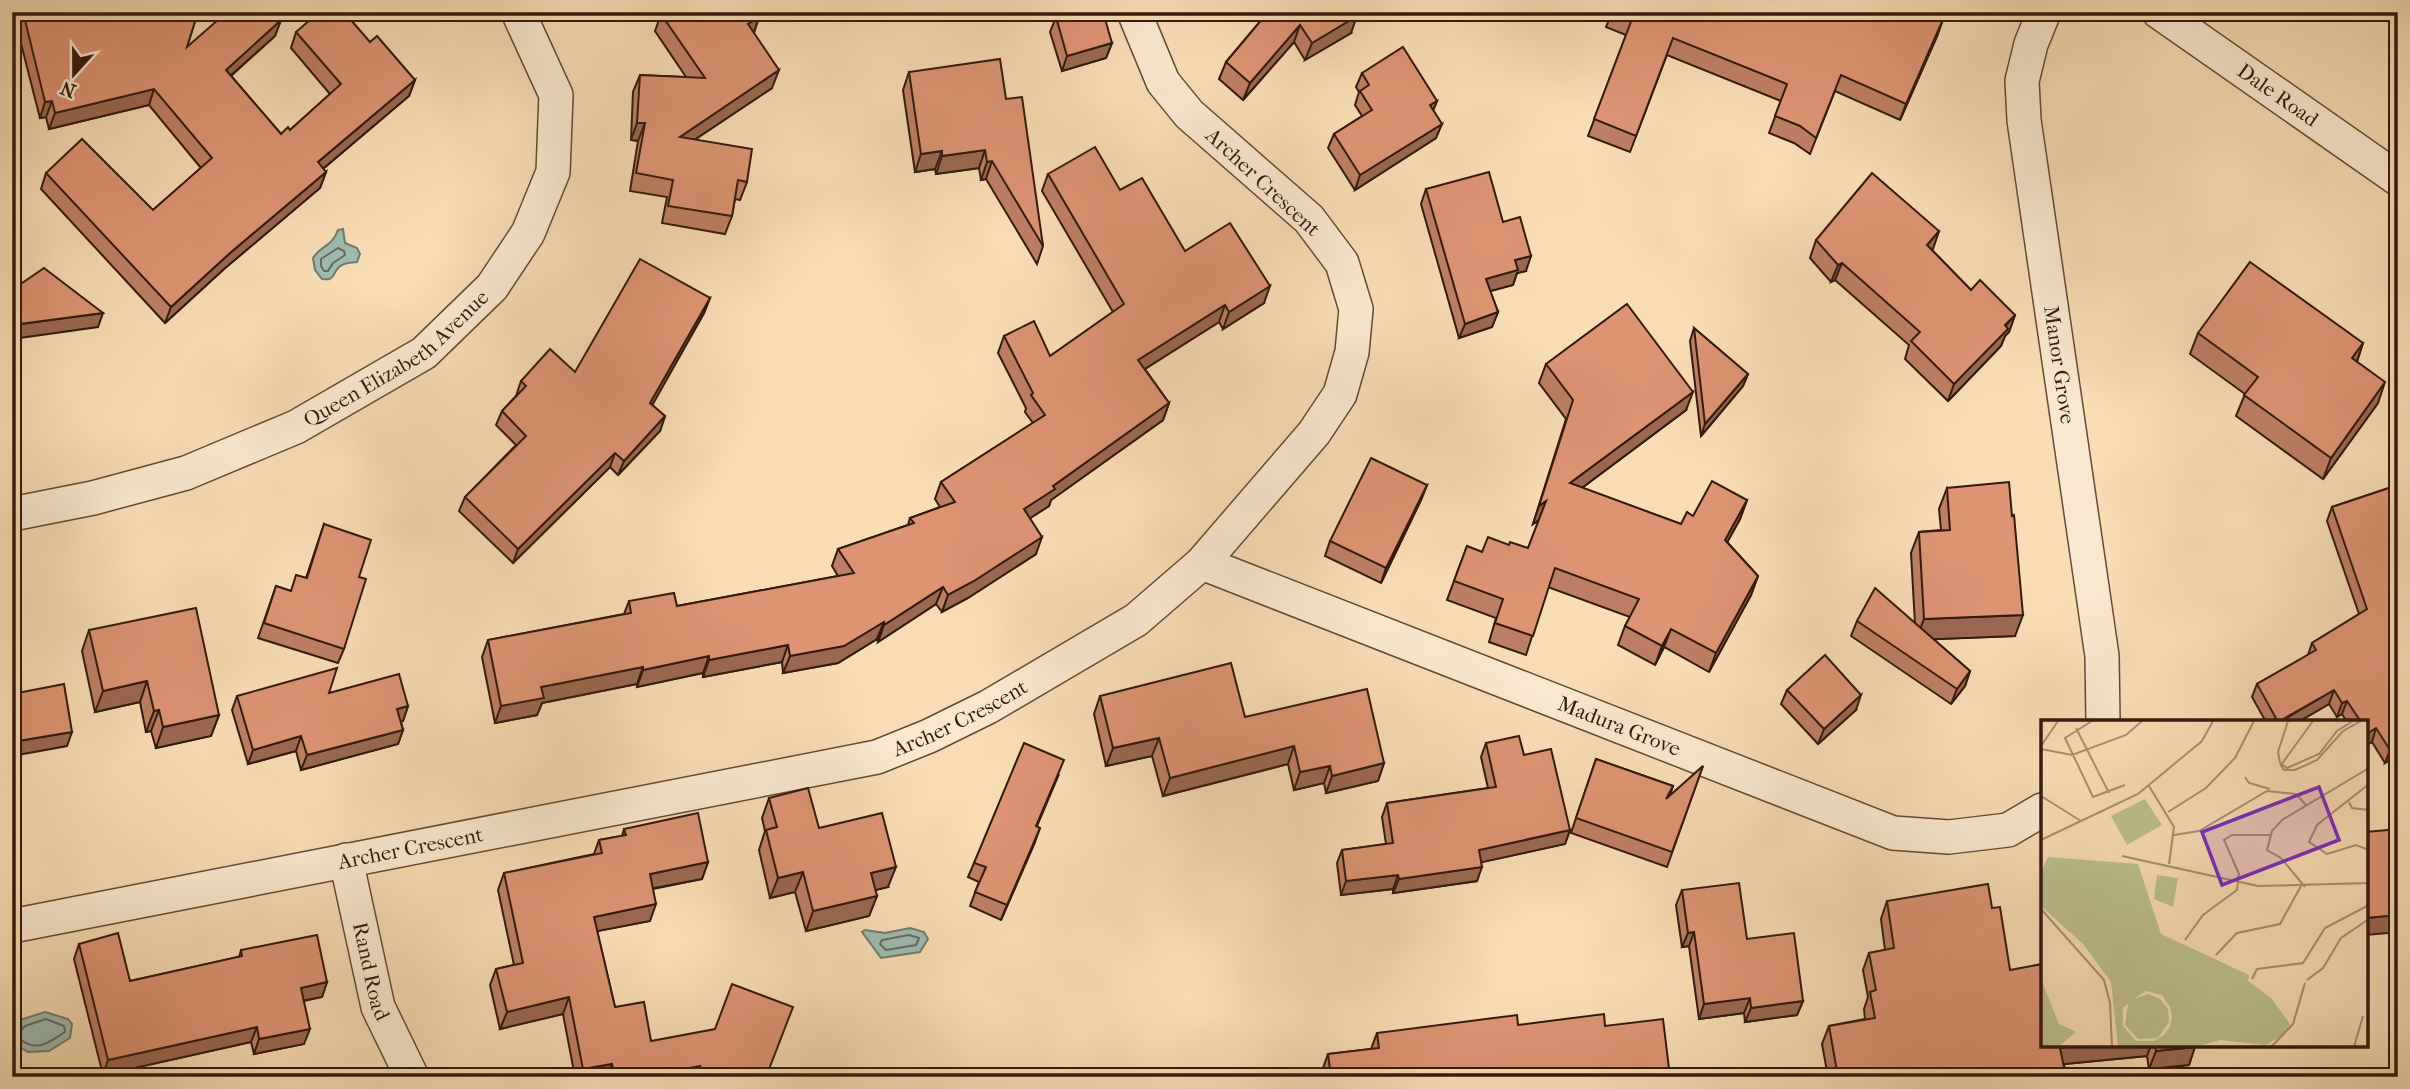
<svg xmlns="http://www.w3.org/2000/svg" width="2410" height="1089" font-family="'IM FELL French Canon',serif">
	<style>
		.water { fill: #9dbbaf; stroke: #727b6e; stroke-width: 2 }
		.lines { fill: none; stroke-linecap: round; stroke-linejoin: round }
		.shore { stroke: #686a5e; stroke-width: 2 }
		.minor-casing { stroke: #644a36; stroke-width: 36 }
		.minor { stroke: #fae8ce; stroke-width: 33 }
		.wall { fill: #bd7f63; stroke: #321a0d; stroke-width: 2 }
		.shaded-wall { fill: #9a6850; stroke: #321a0d; stroke-width: 2 }
		.building { fill: #dc9473; stroke: #321a0d; stroke-width: 2 }
		.labels { text-anchor: middle; dominant-baseline: central; stroke-width: 6; stroke-linejoin: round; paint-order: stroke }
		.street-label { font-size: 21px; fill: #321a0d; stroke: #fae8ce }
		.inset-road { fill: none; stroke: #a98e71; stroke-width: 2 }
		.view { fill: #7b2cbf; fill-opacity: 0.15; stroke: #7b2cbf; stroke-width: 3.5 }
		.inset-edge { fill: none; stroke: #321a0d; stroke-width: 3.5 }
	</style>
	<rect width="100%" height="100%" fill="#f8dcb3"/>
	<filter id="stains"><feTurbulence type="fractalNoise" baseFrequency=".00286" numOctaves="4"/><feColorMatrix values="0 0 0 0 .2 0 0 0 0 .09 0 0 0 0 .02 0 0 0 .5 -.17"/></filter>
	<radialGradient id="worn" r=".72"><stop offset=".6" stop-color="#630" stop-opacity="0"/><stop offset="1" stop-color="#630" stop-opacity=".3"/></radialGradient>
	<g class="water">
		<path d="M 343,229 L 345,243 L 357,248 L 360,254 L 357,262 C 351,263 344,262 339,267 C 332,274 335,281 322,279 L 315,270 L 313,258 C 321,245 331,248 338,230 Z"/>
		<path d="M 910,928 L 924,932 L 928,939 L 920,952 L 881,958 L 862,932 L 865,930 L 885,933 Z"/>
		<path d="M 45,1012 L 68,1019 L 72,1024 L 70,1038 L 49,1051 L 28,1052 L 16,1045 L 12,1033 L 20,1020 Z"/>
	</g>
	<g class="lines">
		<g class="shore">
			<path d="M 338,248 L 344,251 L 345,255 L 333,263 L 328,271 L 324,271 L 321,266 L 321,259 Z"/>
			<path d="M 909,935 L 919,938 L 916,945 L 886,950 L 880,944 L 882,940 Z"/>
			<path d="M 46,1019 L 64,1026 L 65,1032 C 48,1043 37,1053 18,1038 L 18,1034 L 25,1026 Z"/>
		</g>
		<defs>
			<g id="minor">
				<path id="s1" d="M 2044,12 L 2031,44 L 2022,81 L 2024,120 L 2102,656 L 2103,722"/>
				<path id="s2" d="M 2159,12 L 2398,179"/>
				<path id="s3" d="M 12,514 L 93,498 L 186,473 L 296,427 L 424,353 L 492,287 L 528,233 L 553,172 L 556,95 L 518,12"/>
				<path id="s4" d="M 1202,563 L 1893,833 L 1949,837 L 2008,830 L 2042,810"/>
				<path id="s5" d="M 346,860 L 378,1007 L 412,1077"/>
				<path id="s6" d="M 12,926 L 877,757 L 929,736 L 988,707 L 1136,620 L 1202,563 L 1314,433 L 1340,394 L 1352,352 L 1356,309 L 1342,263 L 1309,219 L 1189,114 L 1163,82 L 1134,12"/>
			</g>
		</defs>
		<use href="#minor" class="minor-casing"/>
		<use href="#minor" class="minor"/>
	</g>
	<g class="wall">
		<path d="M 16,12 L 198,12 L 187,47 L 281,20 L 275,36 L 231,76 L 281,134 L 290,130 L 330,94 L 291,48 L 296,32 L 370,42 L 415,80 L 409,96 L 323,169 L 326,172 L 320,188 L 224,269 L 165,323 L 41,189 L 46,173 L 153,210 L 201,168 L 149,105 L 49,129 L 46,117 L 40,118 L 14,16 Z"/>
		<path d="M 1268,12 L 1351,33 L 1305,60 L 1294,42 L 1243,100 L 1219,79 L 1226,62 Z"/>
		<path d="M 1597,12 L 1909,12 L 1938,34 L 1900,120 L 1835,91 L 1810,154 L 1794,143 L 1769,133 L 1781,101 L 1667,55 L 1630,152 L 1588,136 L 1626,35 L 1606,27 L 1610,17 Z"/>
		<path d="M 661,14 L 759,17 L 754,33 L 772,88 L 696,139 L 747,182 L 740,200 L 735,199 L 732,216 L 725,234 L 662,223 L 667,197 L 630,191 L 638,141 L 631,140 L 633,92 L 640,75 L 686,77 L 655,31 Z"/>
		<path d="M 1056,17 L 1112,43 L 1106,58 L 1062,71 L 1050,32 Z"/>
		<path d="M 909,72 L 1006,99 L 1043,246 L 1037,264 L 986,179 L 981,180 L 979,168 L 936,174 L 935,169 L 915,172 L 903,90 Z"/>
		<path d="M 1362,73 L 1437,101 L 1433,110 L 1436,138 L 1355,190 L 1328,148 L 1334,134 L 1362,116 L 1355,105 L 1359,92 L 1356,87 Z"/>
		<path d="M 1048,174 L 1120,190 L 1185,251 L 1264,303 L 1223,329 L 1219,322 L 1145,369 L 1169,403 L 1163,420 L 1051,500 L 1049,506 L 1030,518 L 1036,554 L 968,598 L 942,612 L 936,604 L 878,642 L 877,639 L 838,663 L 783,673 L 782,662 L 703,677 L 703,673 L 637,687 L 637,684 L 542,703 L 537,715 L 495,723 L 482,657 L 488,640 L 624,614 L 629,601 L 677,606 L 838,576 L 832,566 L 838,549 L 908,525 L 910,518 L 940,507 L 935,499 L 941,482 L 1033,423 L 1025,412 L 1026,408 L 998,353 L 1004,336 L 1050,356 L 1113,312 L 1042,191 Z"/>
		<path d="M 1426,189 L 1503,222 L 1526,271 L 1517,273 L 1513,285 L 1490,291 L 1498,312 L 1492,327 L 1459,338 L 1421,204 Z"/>
		<path d="M 1939,231 L 1932,250 L 1971,290 L 2015,315 L 2009,332 L 2005,336 L 2001,346 L 1948,401 L 1905,359 L 1909,345 L 1835,280 L 1831,282 L 1810,258 L 1816,240 Z"/>
		<path d="M 710,298 L 704,313 L 652,405 L 665,416 L 660,431 L 618,475 L 610,467 L 513,563 L 459,511 L 465,497 L 516,445 L 496,425 L 502,411 L 516,396 L 521,381 L 575,372 Z"/>
		<path d="M 1694,328 L 1748,374 L 1743,386 L 1701,436 L 1690,341 Z"/>
		<path d="M 2198,333 L 2363,343 L 2357,362 L 2378,403 L 2323,479 L 2236,416 L 2245,394 L 2190,354 Z"/>
		<path d="M 1546,364 L 1686,410 L 1582,488 L 1681,524 L 1693,516 L 1747,500 L 1740,519 L 1727,542 L 1758,576 L 1751,595 L 1709,672 L 1664,647 L 1655,665 L 1618,645 L 1625,626 L 1630,617 L 1548,587 L 1526,655 L 1489,642 L 1496,618 L 1447,600 L 1467,546 L 1482,552 L 1528,548 L 1539,520 L 1533,524 L 1566,419 L 1539,383 Z"/>
		<path d="M 1427,485 L 1421,500 L 1381,583 L 1325,556 L 1330,541 Z"/>
		<path d="M 2398,485 L 2398,755 L 2385,763 L 2372,742 L 2366,745 L 2366,722 L 2347,722 L 2342,714 L 2337,717 L 2329,704 L 2298,722 L 2266,722 L 2252,697 L 2257,684 L 2308,655 L 2312,643 L 2359,614 L 2327,521 L 2332,507 Z"/>
		<path d="M 1947,488 L 2015,636 L 1933,639 L 1970,671 L 1965,686 L 1951,704 L 1851,636 L 1857,621 L 1915,624 L 1911,553 L 1919,532 L 1941,530 L 1939,509 Z"/>
		<path d="M 324,524 L 359,577 L 344,649 L 338,663 L 258,638 L 276,586 L 291,591 L 306,578 Z"/>
		<path d="M 89,630 L 219,715 L 211,736 L 156,748 L 151,731 L 146,732 L 140,702 L 95,712 L 82,651 Z"/>
		<path d="M 1787,690 L 1856,710 L 1818,744 L 1781,704 Z"/>
		<path d="M 329,693 L 408,706 L 403,721 L 401,721 L 403,730 L 398,744 L 301,770 L 296,751 L 248,764 L 232,710 L 237,696 Z"/>
		<path d="M 1100,696 L 1245,717 L 1384,763 L 1378,781 L 1326,793 L 1324,783 L 1294,790 L 1288,764 L 1163,796 L 1152,756 L 1106,766 L 1094,714 Z"/>
		<path d="M 1486,743 L 1524,755 L 1570,830 L 1565,844 L 1481,862 L 1477,881 L 1393,893 L 1393,889 L 1341,895 L 1337,863 L 1342,850 L 1386,844 L 1382,817 L 1387,803 L 1488,788 L 1481,757 Z"/>
		<path d="M 1596,759 L 1673,786 L 1670,796 L 1703,766 L 1667,867 L 1571,833 Z"/>
		<path d="M 1059,774 L 1037,826 L 1035,842 L 1001,920 L 970,906 L 979,882 L 968,877 L 974,863 Z"/>
		<path d="M 769,798 L 819,828 L 888,887 L 875,890 L 877,896 L 869,916 L 806,931 L 795,892 L 770,898 L 759,850 L 765,831 L 762,818 Z"/>
		<path d="M 624,829 L 708,862 L 702,879 L 653,889 L 650,921 L 597,931 L 615,1007 L 651,1041 L 766,1077 L 575,1077 L 563,1014 L 500,1029 L 490,985 L 496,969 L 514,965 L 498,890 L 504,873 L 594,854 L 599,840 L 622,836 Z"/>
		<path d="M 1682,890 L 1747,939 L 1803,1001 L 1797,1015 L 1745,1022 L 1744,1013 L 1699,1019 L 1689,946 L 1682,947 L 1676,905 Z"/>
		<path d="M 1887,901 L 1992,908 L 2010,970 L 2042,1045 L 2195,1045 L 2189,1065 L 2149,1069 L 2147,1056 L 2064,1064 L 2066,1077 L 1828,1077 L 1822,1044 L 1829,1026 L 1865,1019 L 1864,1009 L 1868,997 L 1863,970 L 1869,953 L 1885,950 L 1881,919 Z"/>
		<path d="M 79,944 L 130,981 L 239,957 L 241,950 L 327,982 L 322,997 L 304,1001 L 304,1044 L 254,1054 L 251,1042 L 103,1075 L 74,959 Z"/>
		<path d="M 1518,1025 L 1605,1026 L 1670,1077 L 1321,1077 L 1321,1074 L 1328,1054 L 1371,1049 L 1377,1033 Z"/>
	</g>
	<g class="shaded-wall">
		<path d="M 981,12 L 996,12 L 979,17 Z"/>
		<path d="M 1357,16 L 1351,33 L 1305,60 L 1312,43 Z"/>
		<path d="M 759,17 L 753,35 L 748,24 Z"/>
		<path d="M 1944,17 L 1938,34 L 1900,120 L 1906,104 Z"/>
		<path d="M 281,20 L 275,36 L 220,85 L 226,70 Z"/>
		<path d="M 1300,25 L 1294,42 L 1243,100 L 1250,83 Z"/>
		<path d="M 1112,43 L 1106,58 L 1062,71 L 1067,56 Z"/>
		<path d="M 779,70 L 772,88 L 673,154 L 680,137 Z"/>
		<path d="M 415,80 L 409,96 L 312,178 L 318,162 Z"/>
		<path d="M 154,89 L 149,105 L 49,129 L 55,113 Z"/>
		<path d="M 52,101 L 46,117 L 40,118 L 45,102 Z"/>
		<path d="M 1437,101 L 1431,116 L 1430,105 Z"/>
		<path d="M 637,123 L 645,123 L 638,141 L 631,140 Z"/>
		<path d="M 1442,124 L 1436,138 L 1355,190 L 1360,175 Z"/>
		<path d="M 985,150 L 979,168 L 936,174 L 942,156 Z"/>
		<path d="M 942,151 L 935,169 L 915,172 L 921,154 Z"/>
		<path d="M 992,161 L 986,179 L 981,180 L 987,162 Z"/>
		<path d="M 326,172 L 320,188 L 224,269 L 165,323 L 171,307 L 230,253 Z"/>
		<path d="M 1939,231 L 1933,249 L 1921,263 L 1927,245 Z"/>
		<path d="M 1531,256 L 1526,271 L 1517,273 L 1513,285 L 1480,294 L 1486,279 L 1515,260 Z"/>
		<path d="M 1842,263 L 1835,280 L 1831,282 L 1838,265 Z"/>
		<path d="M 1270,286 L 1264,303 L 1223,329 L 1229,312 Z"/>
		<path d="M 710,298 L 704,313 L 645,418 L 650,403 Z"/>
		<path d="M 1225,305 L 1219,322 L 1132,377 L 1138,360 Z"/>
		<path d="M 1498,312 L 1492,327 L 1459,338 L 1465,324 Z"/>
		<path d="M 103,313 L 98,327 L 12,339 L 12,325 Z"/>
		<path d="M 2015,315 L 2009,332 L 2005,336 L 2001,346 L 1948,401 L 1954,384 Z"/>
		<path d="M 2363,343 L 2356,364 L 2352,358 Z"/>
		<path d="M 1748,374 L 1743,386 L 1701,436 L 1705,424 Z"/>
		<path d="M 2385,382 L 2378,403 L 2323,479 L 2331,458 Z"/>
		<path d="M 1693,392 L 1686,410 L 1563,502 L 1570,483 Z"/>
		<path d="M 1169,403 L 1163,420 L 1051,500 L 1049,506 L 1018,526 L 1024,509 L 1053,486 Z"/>
		<path d="M 665,416 L 660,431 L 618,475 L 624,461 Z"/>
		<path d="M 615,453 L 610,467 L 513,563 L 518,549 Z"/>
		<path d="M 1427,485 L 1421,500 L 1381,583 L 1386,568 Z"/>
		<path d="M 1747,500 L 1740,519 L 1718,559 L 1725,540 Z"/>
		<path d="M 1546,501 L 1539,520 L 1533,524 L 1539,506 Z"/>
		<path d="M 1042,537 L 1036,554 L 968,598 L 942,612 L 948,595 Z"/>
		<path d="M 1758,576 L 1751,595 L 1709,672 L 1716,653 Z"/>
		<path d="M 943,587 L 936,604 L 878,642 L 884,625 Z"/>
		<path d="M 2023,615 L 2015,636 L 1916,640 L 1924,619 Z"/>
		<path d="M 884,622 L 877,639 L 838,663 L 783,673 L 790,656 Z"/>
		<path d="M 1671,629 L 1664,647 L 1655,665 L 1662,646 Z"/>
		<path d="M 788,645 L 782,662 L 703,677 L 709,660 Z"/>
		<path d="M 709,656 L 703,673 L 637,687 L 643,670 Z"/>
		<path d="M 643,667 L 637,684 L 542,703 L 537,715 L 495,723 L 501,706 L 541,687 Z"/>
		<path d="M 1970,671 L 1965,686 L 1951,704 L 1957,689 Z"/>
		<path d="M 147,681 L 140,702 L 95,712 L 103,691 Z"/>
		<path d="M 2334,690 L 2329,704 L 2298,722 L 2280,722 Z"/>
		<path d="M 1861,695 L 1856,710 L 1818,744 L 1824,729 Z"/>
		<path d="M 2347,701 L 2342,714 L 2337,717 L 2342,703 Z"/>
		<path d="M 408,706 L 403,721 L 392,724 L 397,709 Z"/>
		<path d="M 159,710 L 151,731 L 146,732 L 154,711 Z"/>
		<path d="M 219,715 L 211,736 L 156,748 L 163,727 Z"/>
		<path d="M 2376,728 L 2372,742 L 2366,745 L 2366,738 L 2368,733 Z"/>
		<path d="M 403,730 L 398,744 L 301,770 L 307,755 Z"/>
		<path d="M 72,732 L 67,746 L 12,756 L 12,742 Z"/>
		<path d="M 301,736 L 296,751 L 248,764 L 253,750 Z"/>
		<path d="M 1159,738 L 1152,756 L 1106,766 L 1113,748 Z"/>
		<path d="M 2398,745 L 2398,755 L 2385,763 L 2390,750 Z"/>
		<path d="M 1294,746 L 1288,764 L 1163,796 L 1170,778 Z"/>
		<path d="M 1384,763 L 1378,781 L 1326,793 L 1332,776 Z"/>
		<path d="M 1330,766 L 1324,783 L 1294,790 L 1300,772 Z"/>
		<path d="M 1040,828 L 1035,842 L 1001,920 L 1007,905 Z"/>
		<path d="M 1570,830 L 1565,844 L 1474,864 L 1479,850 Z"/>
		<path d="M 708,862 L 702,879 L 644,890 L 650,874 Z"/>
		<path d="M 896,867 L 888,887 L 864,893 L 871,873 Z"/>
		<path d="M 1482,867 L 1477,881 L 1393,893 L 1399,879 Z"/>
		<path d="M 803,872 L 795,892 L 770,898 L 778,878 Z"/>
		<path d="M 1398,875 L 1393,889 L 1341,895 L 1346,881 Z"/>
		<path d="M 877,896 L 869,916 L 806,931 L 813,911 Z"/>
		<path d="M 656,904 L 650,921 L 588,933 L 594,917 Z"/>
		<path d="M 2398,915 L 2398,932 L 2366,935 L 2366,918 Z"/>
		<path d="M 1694,932 L 1689,946 L 1682,947 L 1688,933 Z"/>
		<path d="M 327,982 L 322,997 L 296,1002 L 301,988 Z"/>
		<path d="M 569,997 L 563,1014 L 500,1029 L 507,1012 Z"/>
		<path d="M 1750,998 L 1744,1013 L 1699,1019 L 1704,1004 Z"/>
		<path d="M 1803,1001 L 1797,1015 L 1745,1022 L 1751,1008 Z"/>
		<path d="M 257,1027 L 251,1042 L 103,1075 L 108,1060 Z"/>
		<path d="M 310,1029 L 304,1044 L 254,1054 L 259,1039 Z"/>
		<path d="M 2083,1045 L 2151,1045 L 2147,1056 L 2054,1065 L 2060,1048 Z"/>
		<path d="M 2195,1047 L 2189,1065 L 2149,1069 L 2156,1051 Z"/>
		<path d="M 612,1064 L 608,1077 L 580,1077 L 583,1069 Z"/>
		<path d="M 700,1066 L 696,1077 L 643,1077 Z"/>
	</g>
	<g class="building">
		<path d="M 23,12 L 198,12 L 187,47 L 227,12 L 274,12 L 281,20 L 226,70 L 281,134 L 288,127 L 290,130 L 341,84 L 296,32 L 319,12 L 344,12 L 370,42 L 377,36 L 415,80 L 318,162 L 326,172 L 230,253 L 171,307 L 46,173 L 82,139 L 153,210 L 212,158 L 154,89 L 55,113 L 52,101 L 45,102 Z"/>
		<path d="M 663,12 L 756,12 L 759,17 L 748,24 L 779,70 L 680,137 L 752,149 L 747,182 L 738,180 L 732,216 L 668,206 L 673,180 L 636,173 L 645,123 L 637,123 L 640,75 L 705,78 L 661,14 Z"/>
		<path d="M 1074,12 L 1103,12 L 1112,43 L 1067,56 L 1056,17 Z"/>
		<path d="M 1268,12 L 1355,12 L 1357,16 L 1312,43 L 1300,25 L 1250,83 L 1226,62 Z"/>
		<path d="M 1616,12 L 1933,12 L 1944,17 L 1906,104 L 1841,75 L 1816,138 L 1800,126 L 1775,116 L 1787,84 L 1673,38 L 1636,136 L 1594,119 L 1632,19 Z"/>
		<path d="M 1403,47 L 1437,101 L 1430,105 L 1442,124 L 1360,175 L 1334,134 L 1372,110 L 1360,91 L 1369,85 L 1362,73 Z"/>
		<path d="M 1000,59 L 1006,99 L 1022,97 L 1043,246 L 992,161 L 987,162 L 985,150 L 942,156 L 942,151 L 921,154 L 909,72 Z"/>
		<path d="M 1095,147 L 1120,190 L 1142,178 L 1185,251 L 1230,223 L 1270,286 L 1229,312 L 1225,305 L 1138,360 L 1169,403 L 1053,486 L 1055,489 L 1024,509 L 1042,537 L 974,581 L 948,595 L 943,587 L 884,625 L 884,622 L 844,646 L 790,656 L 788,645 L 709,660 L 709,656 L 643,670 L 643,667 L 541,687 L 544,698 L 501,706 L 488,640 L 631,613 L 629,601 L 674,593 L 677,606 L 854,573 L 838,549 L 914,523 L 910,518 L 955,502 L 941,482 L 1045,415 L 1031,395 L 1033,393 L 1004,336 L 1034,321 L 1050,356 L 1124,304 L 1048,174 Z"/>
		<path d="M 1489,172 L 1503,222 L 1520,217 L 1531,256 L 1515,260 L 1518,270 L 1486,279 L 1498,312 L 1465,324 L 1426,189 Z"/>
		<path d="M 1872,173 L 1939,231 L 1927,245 L 1971,290 L 1980,280 L 2015,315 L 2005,325 L 2008,329 L 1954,384 L 1911,341 L 1920,332 L 1842,263 L 1838,265 L 1816,240 Z"/>
		<path d="M 640,259 L 710,298 L 650,403 L 665,416 L 624,461 L 615,453 L 518,549 L 465,497 L 526,436 L 502,411 L 526,386 L 521,381 L 550,349 L 575,372 Z"/>
		<path d="M 2250,262 L 2363,343 L 2352,358 L 2385,382 L 2331,458 L 2244,395 L 2258,377 L 2198,333 Z"/>
		<path d="M 44,268 L 103,313 L 12,325 L 12,290 Z"/>
		<path d="M 1627,304 L 1693,392 L 1570,483 L 1681,524 L 1687,512 L 1693,516 L 1712,481 L 1747,500 L 1725,540 L 1758,576 L 1716,653 L 1671,629 L 1662,646 L 1625,626 L 1639,599 L 1555,568 L 1533,636 L 1495,623 L 1503,599 L 1454,581 L 1467,546 L 1482,552 L 1488,537 L 1509,545 L 1510,542 L 1528,548 L 1546,501 L 1539,506 L 1573,400 L 1546,364 Z"/>
		<path d="M 1694,328 L 1748,374 L 1705,424 Z"/>
		<path d="M 1371,458 L 1427,485 L 1386,568 L 1330,541 Z"/>
		<path d="M 2009,482 L 2012,516 L 2014,515 L 2023,615 L 1924,619 L 1919,532 L 1950,530 L 1947,488 Z"/>
		<path d="M 2398,485 L 2398,745 L 2390,750 L 2376,728 L 2368,733 L 2366,731 L 2366,722 L 2361,722 L 2347,701 L 2342,703 L 2334,690 L 2278,722 L 2257,684 L 2316,650 L 2312,643 L 2367,609 L 2332,507 Z"/>
		<path d="M 324,524 L 371,540 L 359,577 L 366,579 L 344,649 L 264,623 L 276,586 L 291,591 L 296,575 L 307,578 Z"/>
		<path d="M 1875,588 L 1970,671 L 1957,689 L 1857,621 Z"/>
		<path d="M 196,608 L 219,715 L 163,727 L 159,710 L 154,711 L 147,681 L 103,691 L 89,630 Z"/>
		<path d="M 1825,655 L 1861,695 L 1824,729 L 1787,690 Z"/>
		<path d="M 1231,663 L 1245,717 L 1367,689 L 1384,763 L 1332,776 L 1330,766 L 1300,772 L 1294,746 L 1170,778 L 1159,738 L 1113,748 L 1100,696 Z"/>
		<path d="M 337,668 L 329,693 L 399,674 L 408,706 L 397,709 L 403,730 L 307,755 L 301,736 L 253,750 L 237,696 Z"/>
		<path d="M 64,684 L 72,732 L 12,742 L 12,694 Z"/>
		<path d="M 1519,736 L 1524,755 L 1551,749 L 1570,830 L 1479,850 L 1482,867 L 1399,879 L 1398,875 L 1346,881 L 1342,850 L 1393,843 L 1387,803 L 1496,787 L 1486,743 Z"/>
		<path d="M 1024,743 L 1064,760 L 1036,826 L 1040,828 L 1007,905 L 975,892 L 986,867 L 974,863 Z"/>
		<path d="M 1596,759 L 1673,786 L 1666,799 L 1703,766 L 1672,852 L 1576,818 Z"/>
		<path d="M 808,788 L 819,828 L 882,813 L 896,867 L 871,873 L 877,896 L 813,911 L 803,872 L 778,878 L 766,830 L 777,827 L 769,798 Z"/>
		<path d="M 698,813 L 708,862 L 650,874 L 656,904 L 594,917 L 615,1007 L 644,1002 L 651,1041 L 715,1029 L 732,984 L 793,1007 L 766,1077 L 696,1077 L 700,1066 L 643,1077 L 615,1077 L 612,1064 L 583,1069 L 569,997 L 507,1012 L 496,969 L 523,963 L 504,873 L 602,853 L 599,840 L 626,835 L 624,829 Z"/>
		<path d="M 2398,829 L 2398,915 L 2366,918 L 2366,832 Z"/>
		<path d="M 1739,883 L 1747,939 L 1794,933 L 1803,1001 L 1751,1008 L 1750,998 L 1704,1004 L 1694,932 L 1688,933 L 1682,890 Z"/>
		<path d="M 1988,884 L 1992,908 L 2000,907 L 2010,970 L 2042,964 L 2042,1045 L 2083,1045 L 2060,1048 L 2066,1077 L 1838,1077 L 1829,1026 L 1875,1018 L 1870,992 L 1876,990 L 1869,953 L 1894,948 L 1887,901 Z"/>
		<path d="M 118,933 L 130,981 L 242,956 L 241,950 L 317,935 L 327,982 L 301,988 L 310,1029 L 259,1039 L 257,1027 L 108,1060 L 79,944 Z"/>
		<path d="M 1604,1014 L 1605,1026 L 1663,1019 L 1670,1077 L 1331,1077 L 1328,1054 L 1379,1048 L 1377,1033 L 1517,1015 L 1518,1025 Z"/>
		<path d="M 2155,1045 L 2195,1045 L 2195,1047 L 2156,1051 Z"/>
		<path d="M 1181,1068 L 1181,1077 L 1091,1077 L 1091,1072 Z"/>
	</g>
	<g class="labels">
		<g class="street-label">
			<text stroke="none"><textPath href="#s2" startOffset="145">Dale Road</textPath></text>
			<text transform="translate(1263 182) rotate(43)">Archer Crescent</text>
			<text stroke="none"><textPath href="#s3" startOffset="420">Queen Elizabeth Avenue</textPath></text>
			<text stroke="none"><textPath href="#s1" startOffset="359">Manor Grove</textPath></text>
			<text stroke="none"><textPath href="#s6" startOffset="973">Archer Crescent</textPath></text>
			<text stroke="none"><textPath href="#s4" startOffset="448">Madura Grove</textPath></text>
			<text stroke="none"><textPath href="#s6" startOffset="406">Archer Crescent</textPath></text>
			<text stroke="none"><textPath href="#s5" startOffset="114">Rand Road</textPath></text>
		</g>
	</g>
	<g transform="translate(2041 720)">
		<rect width="327" height="327" fill="#f8dcb3"/>
		<path d="M 104,79 L 121,105 L 86,125 L 70,96 ZM 7,137 L 97,144 L 120,214 L 208,255 L 207,261 L 230,278 L 249,304 L 241,316 L 224,325 L 179,320 L 155,327 L 77,327 L 70,262 L 42,224 L 0,186 L 0,152 ZM 105,271 L 121,275 L 129,287 L 131,297 L 129,307 L 122,316 L 112,321 L 95,321 L 82,306 L 82,288 L 87,284 L 84,305 L 97,319 L 117,318 L 128,302 L 127,289 L 119,279 L 107,274 L 92,279 ZM 116,155 L 137,158 L 132,187 L 113,179 ZM 0,259 L 18,304 L 35,312 L 17,327 L 0,327 Z" fill="#bcc08d" fill-rule="evenodd"/>
		<path class="inset-road" d="M 51,1 L 24,18 L 52,77 L 84,65M 247,1 L 237,32 L 239,43 L 246,48 L 278,34 L 296,11 L 312,1M 272,1 L 240,45 L 243,50 L 254,50 L 276,40 L 302,11 L 320,1M 35,8 L 68,73M 0,26 L 17,1M 0,29 L 31,35 L 85,15 L 101,1M 204,57 L 208,63 L 229,69M 328,64 L 276,105 L 268,122 L 286,134 L 315,125 L 328,130M 108,66 L 133,107 L 128,144M 0,76 L 40,101M 308,82 L 311,88 L 328,90M 127,92 L 165,68 L 194,38 L 213,1M 133,115 L 158,111 L 226,71 L 255,74 L 265,85M 0,120 L 97,74 L 161,21 L 172,1M 81,136 L 217,166 L 328,163M 264,167 L 240,138 L 226,130 L 231,111 L 241,100 L 328,48M 0,189 L 63,260 L 69,283 L 71,327M 144,220 L 162,195 L 196,170 L 198,154 L 183,120 L 191,115 L 229,115M 175,235 L 196,213 L 239,204 L 260,166M 211,259 L 216,249 L 262,243 L 284,208 L 328,185M 266,260 L 282,248 L 300,218 L 328,199M 162,327 L 205,327M 230,327 L 252,304 L 264,263M 313,327 L 322,296"/>
		<path class="view" d="M 278,67 L 298,120 L 181,165 L 161,112 Z"/>
		<rect width="327" height="327" class="inset-edge"/>
	</g>
	<rect width="2410" height="1089" fill="none" stroke="#f8dcb3" stroke-width="42"/>
	<rect x="14" y="14" width="2382" height="1061" fill="none" stroke="#321a0d" stroke-width="3.5"/>
	<rect x="21" y="21" width="2368" height="1047" fill="none" stroke="#321a0d" stroke-width="2"/>
	<g transform="translate(74 74) rotate(201)" stroke="#fae8ce" stroke-width="5" paint-order="stroke">
	<path d="M0-5L12 26L0 18L-12 26Z" fill="#321a0d"/>
	<text y="-10" font-size="19" font-weight="bold" text-anchor="middle" fill="#321a0d">N</text>
	</g>
	<rect width="100%" height="100%" filter="url(#stains)"/>
	<rect width="100%" height="100%" fill="url(#worn)"/>
</svg>
